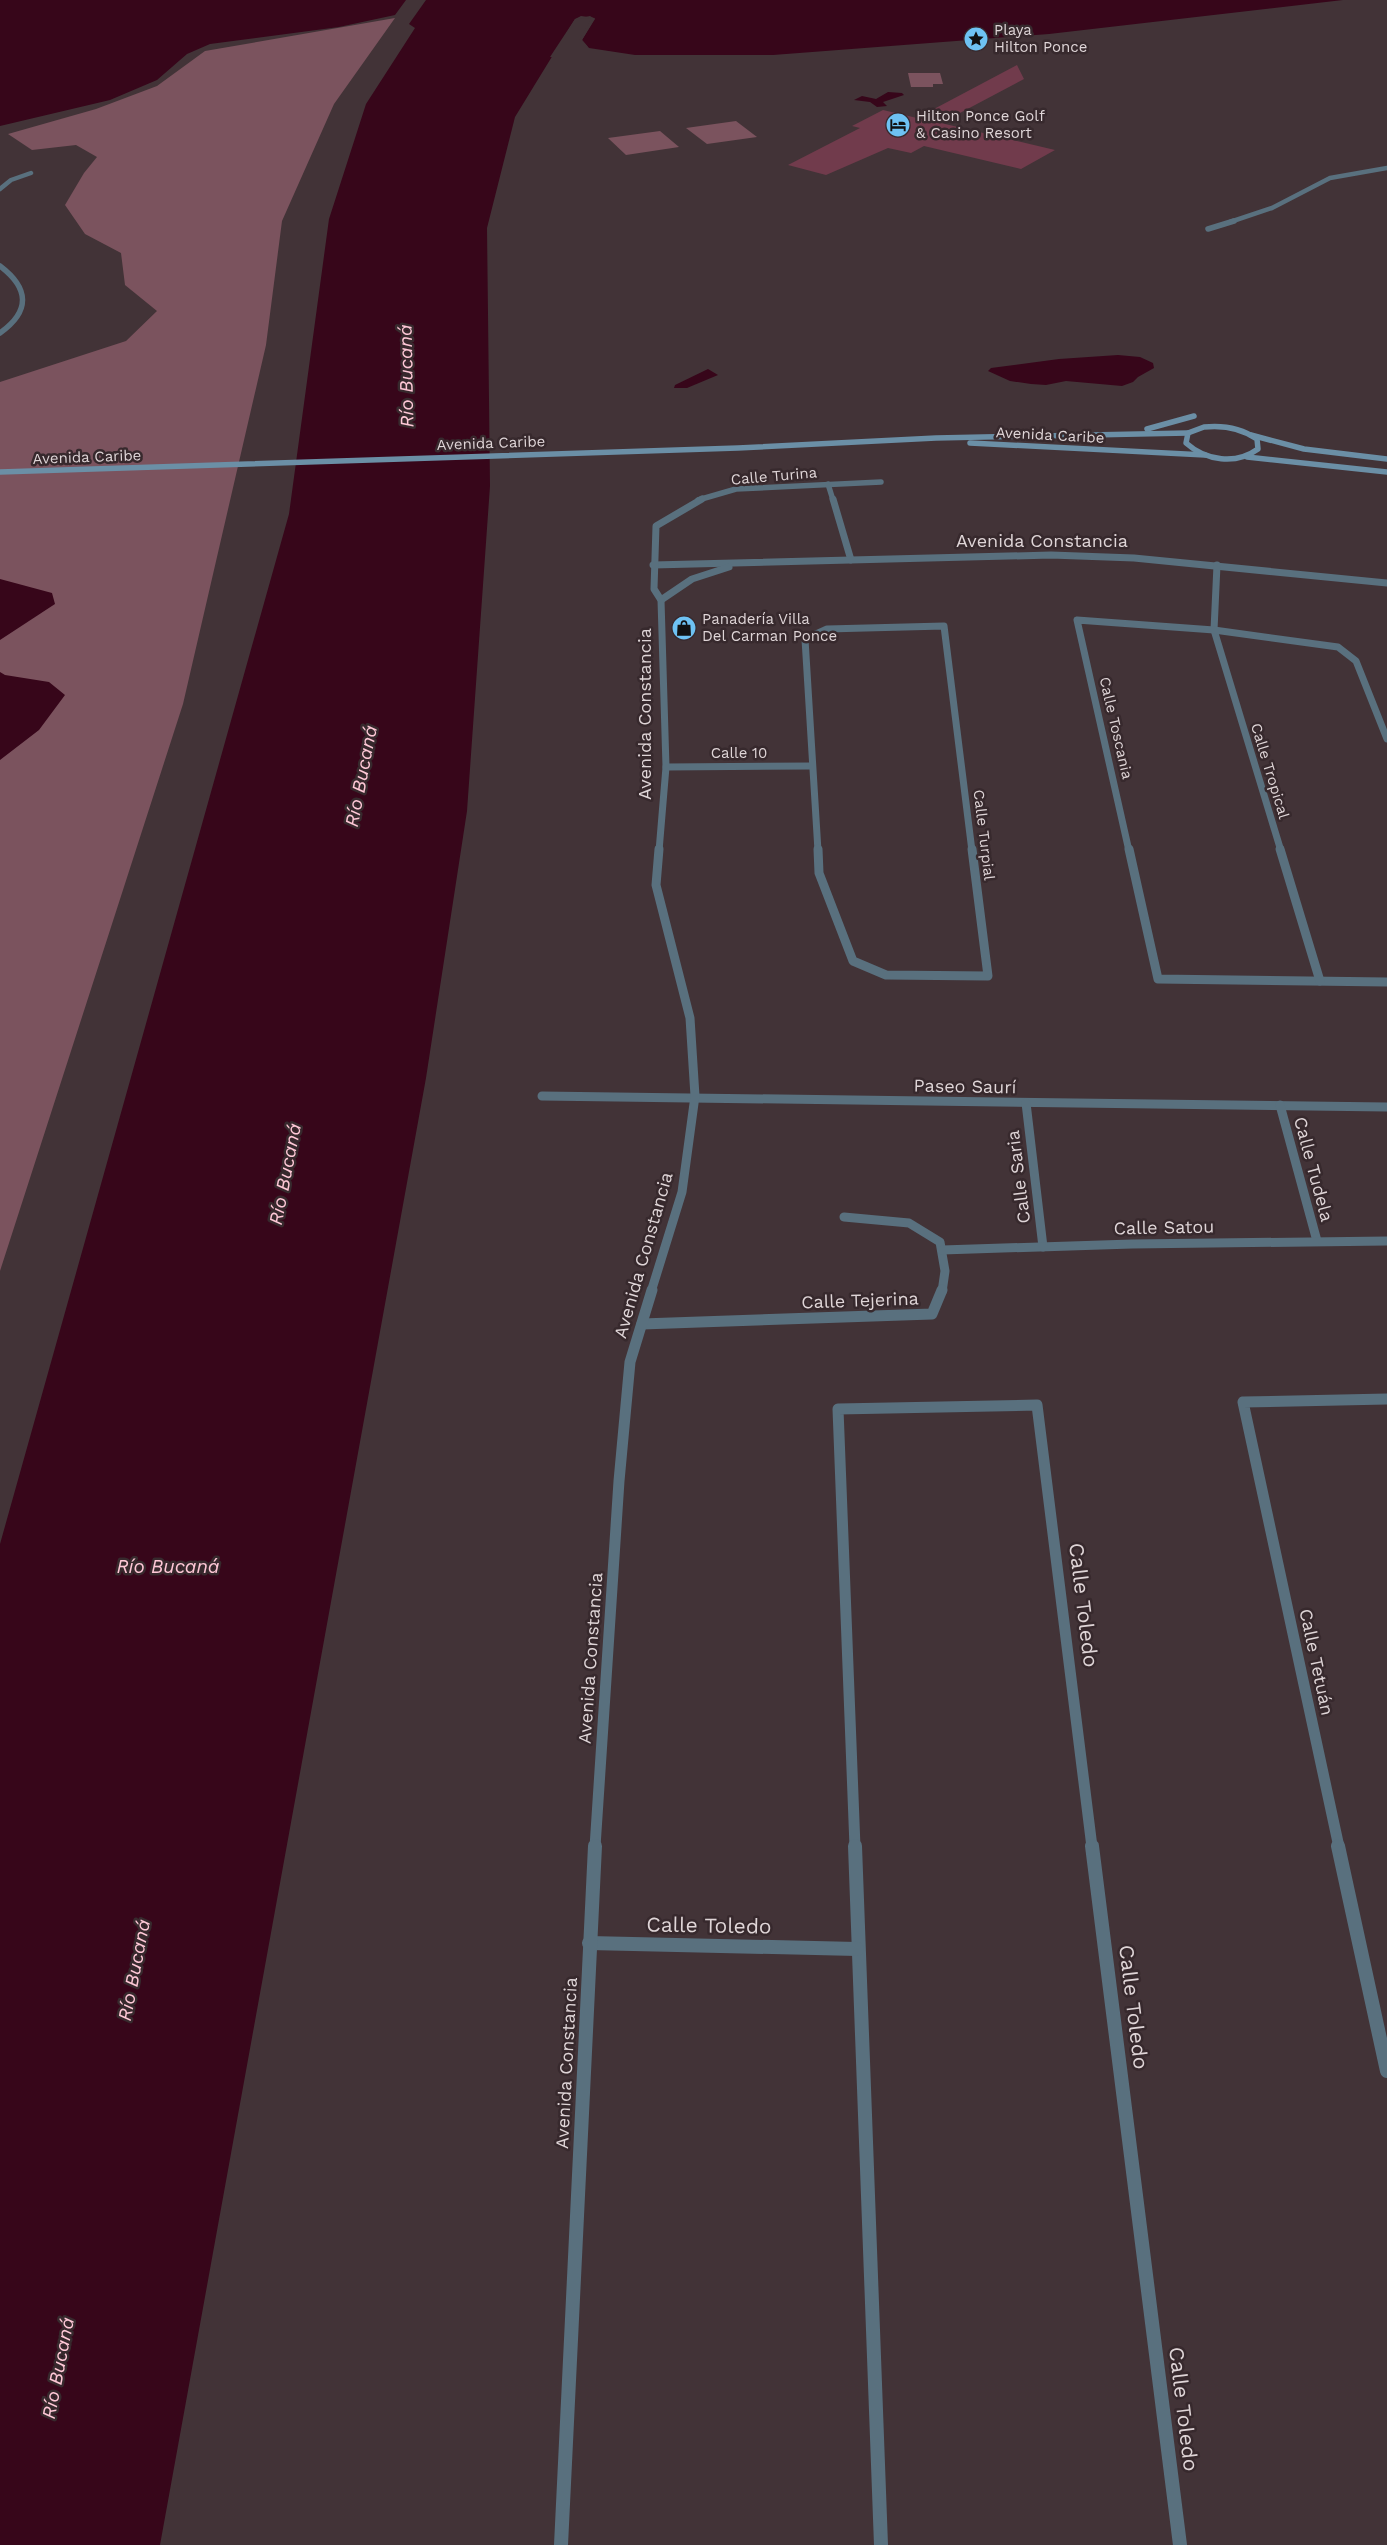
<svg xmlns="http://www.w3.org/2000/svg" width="1387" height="2545" font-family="'Work Sans',sans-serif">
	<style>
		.green { fill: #7b535e }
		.water { fill: #37061a }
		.pier { fill: #423337 }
		.building { fill: #713b4c }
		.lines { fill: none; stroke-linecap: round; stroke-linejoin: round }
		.street-far5 { stroke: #59707e; stroke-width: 4.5 }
		.street-far4 { stroke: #59707e; stroke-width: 5.5 }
		.street-far3 { stroke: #59707e; stroke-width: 7 }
		.street-far2 { stroke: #59707e; stroke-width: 9 }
		.street-far1 { stroke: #59707e; stroke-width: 11 }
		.street { stroke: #59707e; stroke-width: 14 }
		.secondary { stroke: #6b8fa6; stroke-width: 5.5 }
		.labels { text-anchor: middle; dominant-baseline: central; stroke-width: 5; stroke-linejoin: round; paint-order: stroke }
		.far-poi-label { font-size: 15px; fill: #dfd5d7; stroke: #37292d; text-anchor: start }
		.far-street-label { font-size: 15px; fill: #dfd5d7; stroke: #37292d }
		.street-label { font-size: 18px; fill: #dfd5d7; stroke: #37292d }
		.water-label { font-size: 19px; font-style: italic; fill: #ffc8d7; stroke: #37292d }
		.near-street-label { font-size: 21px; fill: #dfd5d7; stroke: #37292d }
	</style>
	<rect width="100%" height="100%" fill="#423337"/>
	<g class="green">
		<path d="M 395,18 L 334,104 L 282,221 L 266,345 L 183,704 L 0,1271 L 0,382 L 126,341 L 157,311 L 125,285 L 121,253 L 85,234 L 65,205 L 84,173 L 97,157 L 76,145 L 32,150 L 8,134 L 96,109 L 157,86 L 205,51 Z"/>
		<path d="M 908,73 L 940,73 L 943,84 L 933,84 L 933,87 L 911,87 Z"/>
		<path d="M 736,121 L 757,137 L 707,144 L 686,128 Z"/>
		<path d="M 660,131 L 679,147 L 626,155 L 608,138 Z"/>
	</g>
	<g class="water">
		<path d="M 0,0 L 406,0 L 395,15 L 339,27 L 210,44 L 187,54 L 157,80 L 110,100 L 0,126 Z"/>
		<path d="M 426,0 L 1343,0 L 1049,34 L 773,55 L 635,55 L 589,48 L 582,40 L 595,19 L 590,16 L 575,19 L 515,117 L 487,228 L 490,486 L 467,811 L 426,1078 L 160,2545 L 0,2545 L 0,1544 L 289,514 L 329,219 L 366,104 L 415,28 L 409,24 Z"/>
		<path d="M 888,92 L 902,93 L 904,95 L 883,102 L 887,106 L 877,107 L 870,102 L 854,100 L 862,96 L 876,99 Z"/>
		<path d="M 1118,355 L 1140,357 L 1153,363 L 1154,368 L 1138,377 L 1133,382 L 1122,386 L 1066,381 L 1046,385 L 1031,384 L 1010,381 L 988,371 L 991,368 L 1059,359 Z"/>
		<path d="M 708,369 L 718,375 L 687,388 L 674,388 L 675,385 Z"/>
		<path d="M 0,579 L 52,593 L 55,604 L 0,640 Z"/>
		<path d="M 0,672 L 5,675 L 49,682 L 65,695 L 39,730 L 0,760 Z"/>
	</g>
	<path class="pier" d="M 581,16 L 595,18 L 582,40 L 589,48 L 579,40 L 591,19 L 581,18 L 577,21 L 553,57 L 550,57 L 575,19 Z"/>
	<path class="building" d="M 1017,65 L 1024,79 L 941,123 L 1055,150 L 1021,169 L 924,146 L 911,153 L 888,148 L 826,175 L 788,165 L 860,128 L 852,126 L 883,110 L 917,118 Z"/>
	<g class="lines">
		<g class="street-far5">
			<path d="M 0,189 L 11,180 L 31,173"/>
			<path d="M 1230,222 L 1272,208 L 1330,178 L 1387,168"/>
		</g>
		<g class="street-far4">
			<path d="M 1208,229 L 1234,221"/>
			<path d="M 0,266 C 29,288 31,311 0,333"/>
			<path d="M 828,484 L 833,500"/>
			<path d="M 698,500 L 736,489 L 881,482"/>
		</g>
		<g class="street-far3">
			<path d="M 833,499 L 851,560"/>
			<path d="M 653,565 L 1051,555 L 1134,558 L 1387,583"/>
			<path d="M 1217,565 L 1214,630 L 1281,851"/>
			<path d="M 661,600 L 692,579 L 729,567"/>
			<path d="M 666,767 L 812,766"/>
			<path d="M 659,851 L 666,767 L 661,600 L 654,589 L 656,526 L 702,499"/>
			<path d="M 818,851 L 805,639 L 827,629 L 944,626 L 972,851"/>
			<path d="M 1129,851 L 1077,620 L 1214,630 L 1338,647 L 1356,661 L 1387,739"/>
		</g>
		<g class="street-far2">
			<path d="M 818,849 L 819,873 L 853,961 L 886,975 L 988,976 L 972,849"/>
			<path d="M 1129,849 L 1158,979 L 1387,982"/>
			<path d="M 1280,849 L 1320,981"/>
			<path d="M 542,1096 L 1387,1107"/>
			<path d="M 1026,1103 L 1043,1247"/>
			<path d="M 1280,1105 L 1317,1241"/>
			<path d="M 844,1217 L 909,1223 L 940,1242 L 945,1271 L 942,1292"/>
			<path d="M 942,1250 L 1132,1244 L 1387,1241"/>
			<path d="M 651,1292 L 682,1192 L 695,1096 L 690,1018 L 656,885 L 659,849"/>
		</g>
		<g class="street-far1">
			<path d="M 642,1324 L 932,1314 L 942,1290"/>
			<path d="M 595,1847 L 619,1481 L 630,1362 L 652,1290"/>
			<path d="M 855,1847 L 838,1409 L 1037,1405 L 1092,1847"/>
			<path d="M 1339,1847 L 1243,1402 L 1387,1399"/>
		</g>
		<g class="street">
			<path d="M 855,1846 L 881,2545"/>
			<path d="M 1092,1846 L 1180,2545"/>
			<path d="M 1338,1846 L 1387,2071"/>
			<path d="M 589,1943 L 857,1949"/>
			<path d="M 561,2545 L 595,1846"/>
		</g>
		<g class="secondary">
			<path d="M 1204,427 C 1223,425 1241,428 1257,439 L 1258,449 C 1236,465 1206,461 1186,443 L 1188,433 Z"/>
			<path d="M 1147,429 L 1194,416"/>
			<path d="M 1251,435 L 1304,449 L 1387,459"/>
			<path d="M 970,443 L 1205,455"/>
			<path d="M 1247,457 L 1387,472"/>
			<path d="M 0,472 L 738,448 L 936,438 L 1188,433"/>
		</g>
	</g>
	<defs>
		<symbol id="sight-disc" viewBox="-11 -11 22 22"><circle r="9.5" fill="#6ec2f3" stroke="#37292d"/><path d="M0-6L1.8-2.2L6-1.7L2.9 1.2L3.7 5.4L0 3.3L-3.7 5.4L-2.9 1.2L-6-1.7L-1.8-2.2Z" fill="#111"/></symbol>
		<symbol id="hotel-disc" viewBox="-11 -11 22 22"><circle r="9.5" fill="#6ec2f3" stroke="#37292d"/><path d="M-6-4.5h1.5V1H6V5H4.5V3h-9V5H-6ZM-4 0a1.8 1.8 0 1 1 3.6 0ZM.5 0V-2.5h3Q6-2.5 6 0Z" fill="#111"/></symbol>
		<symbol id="shop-disc" viewBox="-11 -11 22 22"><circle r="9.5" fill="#6ec2f3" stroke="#37292d"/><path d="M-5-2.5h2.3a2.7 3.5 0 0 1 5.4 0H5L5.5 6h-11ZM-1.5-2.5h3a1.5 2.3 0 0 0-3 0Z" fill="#111"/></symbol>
	</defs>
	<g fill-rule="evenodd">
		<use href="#sight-disc" x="962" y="25" width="28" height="28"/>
		<use href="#hotel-disc" x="884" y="111" width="28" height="28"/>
		<use href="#shop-disc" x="670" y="614" width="28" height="28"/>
	</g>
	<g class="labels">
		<g class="far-poi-label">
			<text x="994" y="30">Playa<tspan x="994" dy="17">Hilton Ponce</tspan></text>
			<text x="916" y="116">Hilton Ponce Golf<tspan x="916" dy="17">&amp; Casino Resort</tspan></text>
			<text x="702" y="619">Panadería Villa<tspan x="702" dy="17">Del Carman Ponce</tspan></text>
		</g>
		<g class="far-street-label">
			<text transform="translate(1050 435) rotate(3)">Avenida Caribe</text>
			<text transform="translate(491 443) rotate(-2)">Avenida Caribe</text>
			<text transform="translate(87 457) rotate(-2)">Avenida Caribe</text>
			<text transform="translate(774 476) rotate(-5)">Calle Turina</text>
			<text transform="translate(1116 728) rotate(77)">Calle Toscania</text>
			<text x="739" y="753">Calle 10</text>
			<text transform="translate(1270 771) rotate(73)">Calle Tropical</text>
			<text transform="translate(984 835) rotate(83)">Calle Turpial</text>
		</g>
		<g class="street-label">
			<text x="1042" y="540">Avenida Constancia</text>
			<text transform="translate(644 714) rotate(-90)">Avenida Constancia</text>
			<text transform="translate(965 1086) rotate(1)">Paseo Saurí</text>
			<text transform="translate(1314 1169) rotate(75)">Calle Tudela</text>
			<text transform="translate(1018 1177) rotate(-97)">Calle Saria</text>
			<text transform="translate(1164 1227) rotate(-1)">Calle Satou</text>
			<text transform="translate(643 1255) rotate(-74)">Avenida Constancia</text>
			<text transform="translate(860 1300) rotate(-2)">Calle Tejerina</text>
			<text transform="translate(590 1658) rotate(-86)">Avenida Constancia</text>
			<text transform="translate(1317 1662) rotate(78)">Calle Tetuán</text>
			<text transform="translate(566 2063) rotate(-87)">Avenida Constancia</text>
		</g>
		<g class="water-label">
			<text transform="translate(406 376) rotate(-91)">Río Bucaná</text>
			<text transform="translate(361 776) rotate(-79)">Río Bucaná</text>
			<text transform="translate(285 1174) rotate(-79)">Río Bucaná</text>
			<text x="168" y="1566">Río Bucaná</text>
			<text transform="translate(134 1970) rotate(-79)">Río Bucaná</text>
			<text transform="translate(58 2368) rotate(-79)">Río Bucaná</text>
		</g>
		<g class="near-street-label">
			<text transform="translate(1084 1605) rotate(83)">Calle Toledo</text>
			<text transform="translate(709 1925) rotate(1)">Calle Toledo</text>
			<text transform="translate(1134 2007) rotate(83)">Calle Toledo</text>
			<text transform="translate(1184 2409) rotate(83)">Calle Toledo</text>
		</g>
	</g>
</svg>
